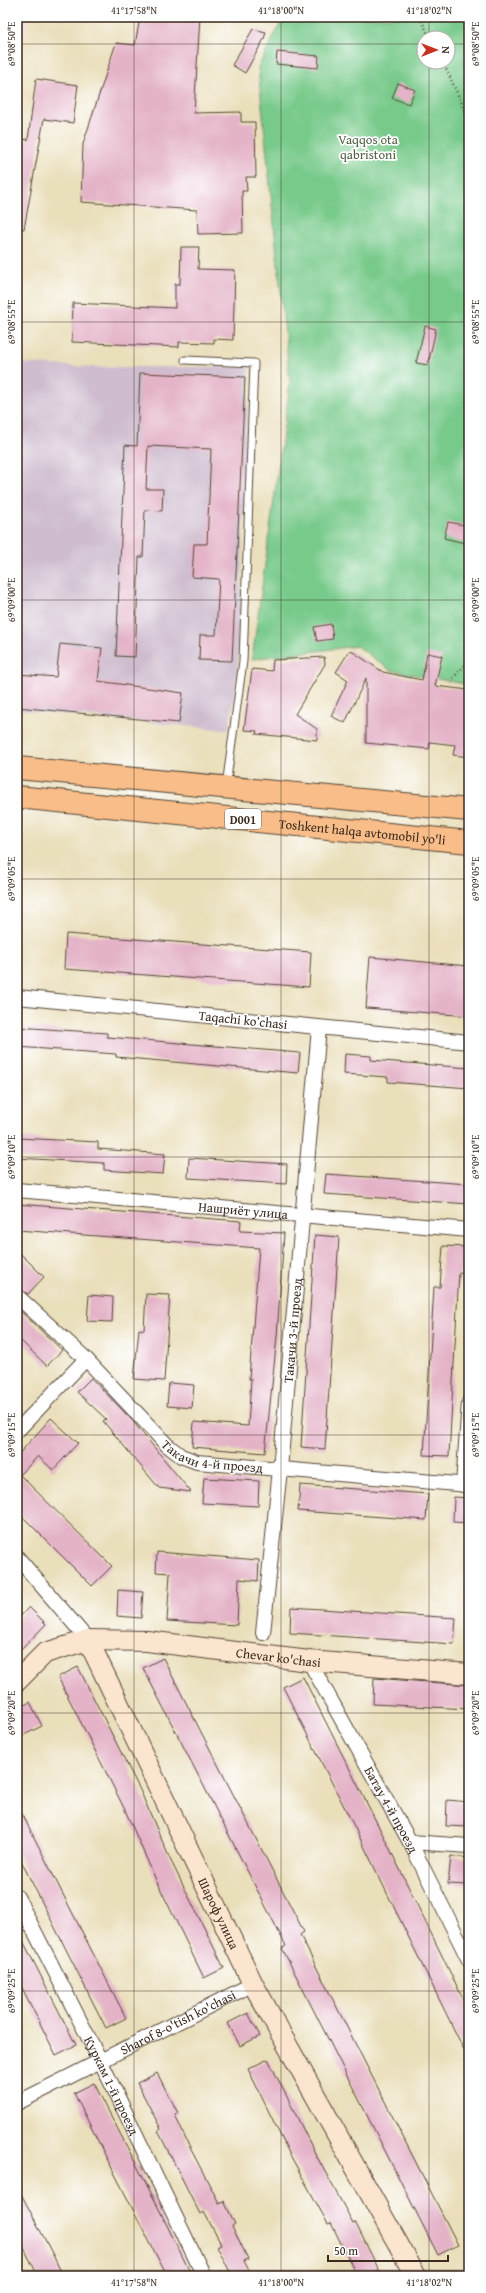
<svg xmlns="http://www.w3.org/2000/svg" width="486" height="2293" font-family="'Gentium Book Plus',serif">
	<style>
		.built { fill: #f2cfe0 }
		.industrial { fill: #cfbdcf }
		.green { fill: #78ca8b; stroke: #5a7a54; fill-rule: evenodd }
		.building { fill: #e4b3c8 }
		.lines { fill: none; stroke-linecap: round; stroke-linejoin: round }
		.lane-casing { stroke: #554536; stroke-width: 9 }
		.street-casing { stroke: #554536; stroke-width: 16 }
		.secondary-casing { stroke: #554536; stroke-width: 22 }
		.highway-casing { stroke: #554536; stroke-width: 24 }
		.path { stroke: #554536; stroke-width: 2.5; stroke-dasharray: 1 3; stroke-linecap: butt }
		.lane { stroke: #fff; stroke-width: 7 }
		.street { stroke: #fff; stroke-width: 14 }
		.secondary { stroke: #fce5cf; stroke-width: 20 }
		.highway { stroke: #f8bd88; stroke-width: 22 }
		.ticks { fill: none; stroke: #3b2a1e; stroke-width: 1; stroke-opacity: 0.45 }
		.labels { text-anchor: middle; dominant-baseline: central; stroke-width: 3.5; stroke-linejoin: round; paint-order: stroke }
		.shield { fill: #fff; stroke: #766a62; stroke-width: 1 }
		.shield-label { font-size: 12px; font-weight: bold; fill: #3b2a1e }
		.park-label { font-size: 13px; fill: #506244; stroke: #fff }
		.street-label { font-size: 13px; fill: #3b2a1e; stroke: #fff }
		.neatline { fill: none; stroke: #3b2a1e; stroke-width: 1.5 }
		.ticks-label { font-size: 10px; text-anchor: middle; fill: #3b2a1e }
	</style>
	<rect width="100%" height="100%" fill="#fff"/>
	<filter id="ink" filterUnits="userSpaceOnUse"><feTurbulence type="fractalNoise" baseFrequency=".025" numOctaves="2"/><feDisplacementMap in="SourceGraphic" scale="8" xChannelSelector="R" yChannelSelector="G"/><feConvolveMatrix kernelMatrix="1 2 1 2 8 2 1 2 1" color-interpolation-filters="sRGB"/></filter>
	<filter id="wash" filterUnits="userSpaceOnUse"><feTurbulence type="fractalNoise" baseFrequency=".012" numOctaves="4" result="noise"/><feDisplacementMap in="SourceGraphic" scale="16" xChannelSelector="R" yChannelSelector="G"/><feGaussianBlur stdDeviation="0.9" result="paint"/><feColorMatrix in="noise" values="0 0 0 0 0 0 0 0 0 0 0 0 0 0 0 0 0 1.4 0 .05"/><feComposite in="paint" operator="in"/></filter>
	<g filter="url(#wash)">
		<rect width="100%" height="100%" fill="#eadfbb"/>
		<path class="built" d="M 17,17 L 28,17 L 17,77 Z"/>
		<path class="industrial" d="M 17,363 L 91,367 L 249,367 L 238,669 L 229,730 L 17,710 Z"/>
		<path class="green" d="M 284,17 L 469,17 L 469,685 L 390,670 L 357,646 L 252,659 L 290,383 L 258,67 ZM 424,38 L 448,38 L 448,62 L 424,62 Z"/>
		<g id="blocks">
			<g class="building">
				<path d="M 140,17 L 200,17 L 194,113 L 241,112 L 241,122 L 255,122 L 256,177 L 246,177 L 247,191 L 242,191 L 243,233 L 198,234 L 197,210 L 81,202 L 83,144 L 116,43 L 135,45 Z"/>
				<path d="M 253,29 L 266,32 L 264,39 L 245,73 L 232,65 Z"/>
				<path d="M 277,52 L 319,56 L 318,68 L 276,64 Z"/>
				<path d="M 36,79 L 78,85 L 73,123 L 44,119 L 24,229 L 17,228 L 17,138 L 28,140 Z"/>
				<path d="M 398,83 L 415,90 L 409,104 L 392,98 Z"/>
				<path d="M 181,247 L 199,247 L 198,269 L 235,270 L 233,340 L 214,339 L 214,343 L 179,342 L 179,347 L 72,342 L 73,303 L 175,308 L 175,284 L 180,284 Z"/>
				<path d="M 425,326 L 436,329 L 428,365 L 416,363 Z"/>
				<path d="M 140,373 L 245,377 L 232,661 L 199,660 L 200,635 L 216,635 L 219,579 L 192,577 L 194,544 L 207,544 L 211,449 L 148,446 L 146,489 L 163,489 L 162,511 L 145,510 L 143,557 L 139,557 L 135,657 L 116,656 L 125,445 L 137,446 Z"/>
				<path d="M 448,522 L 469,526 L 469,544 L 444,538 Z"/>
				<path d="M 331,624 L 333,639 L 317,641 L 314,627 Z"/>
				<path d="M 60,644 L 102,648 L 98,681 L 183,693 L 179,723 L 17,707 L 17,674 L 56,677 Z"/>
				<path d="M 350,650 L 383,672 L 422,680 L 427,653 L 442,656 L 435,686 L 469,690 L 469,757 L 453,755 L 455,745 L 430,742 L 429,749 L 366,743 L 366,678 L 345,723 L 331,716 L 348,680 L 336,672 Z"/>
				<path d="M 324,657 L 325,664 L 295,714 L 317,729 L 317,740 L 256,734 L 257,731 L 244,730 L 252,669 L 272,671 L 273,660 Z"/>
				<path d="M 66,934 L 311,952 L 309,987 L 64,969 Z"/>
				<path d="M 370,957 L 469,966 L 469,1016 L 366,1008 Z"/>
				<path d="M 17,1027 L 107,1033 L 107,1037 L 300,1053 L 298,1073 L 116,1057 L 116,1054 L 17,1047 Z"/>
				<path d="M 345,1054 L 371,1056 L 371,1060 L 469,1068 L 469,1088 L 388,1082 L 388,1077 L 344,1074 Z"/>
				<path d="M 17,1138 L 98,1142 L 98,1149 L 165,1154 L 163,1174 L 104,1170 L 104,1163 L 17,1158 Z"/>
				<path d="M 189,1158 L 287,1164 L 286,1184 L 188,1178 Z"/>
				<path d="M 326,1174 L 469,1184 L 469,1204 L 324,1194 Z"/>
				<path d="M 17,1204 L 241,1221 L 240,1231 L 284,1233 L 277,1336 L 265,1453 L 192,1447 L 194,1422 L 248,1426 L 251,1379 L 249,1379 L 259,1248 L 17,1230 Z"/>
				<path d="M 315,1235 L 339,1237 L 325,1449 L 301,1447 Z"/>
				<path d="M 443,1246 L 467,1247 L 465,1273 L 459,1272 L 449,1456 L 424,1455 L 434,1287 L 440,1287 Z"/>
				<path d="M 17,1250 L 44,1277 L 28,1294 L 17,1288 Z"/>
				<path d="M 146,1294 L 170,1295 L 164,1381 L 134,1379 L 139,1329 L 144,1330 Z"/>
				<path d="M 89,1295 L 113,1297 L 112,1322 L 87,1321 Z"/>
				<path d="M 17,1308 L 62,1350 L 47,1366 L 17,1337 Z"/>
				<path d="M 91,1378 L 130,1418 L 191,1492 L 159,1488 L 103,1421 L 106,1419 L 77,1392 Z"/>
				<path d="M 169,1383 L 194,1385 L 192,1408 L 167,1406 Z"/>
				<path d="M 51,1418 L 78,1443 L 53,1470 L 38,1456 L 20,1475 L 112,1566 L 92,1586 L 17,1511 L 17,1456 Z"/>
				<path d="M 204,1478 L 259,1481 L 258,1506 L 202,1503 Z"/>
				<path d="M 300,1485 L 428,1494 L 426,1520 L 298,1511 Z"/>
				<path d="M 454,1497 L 469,1498 L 469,1523 L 453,1522 Z"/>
				<path d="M 157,1552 L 259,1560 L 258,1581 L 239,1579 L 237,1625 L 167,1621 L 170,1573 L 156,1572 Z"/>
				<path d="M 118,1590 L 143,1592 L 141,1618 L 117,1616 Z"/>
				<path d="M 29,1607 L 46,1624 L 17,1654 L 17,1620 Z"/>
				<path d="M 291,1607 L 456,1618 L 454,1644 L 290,1633 Z"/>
				<path d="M 163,1658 L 304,1932 L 300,1935 L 458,2245 L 438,2255 L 282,1948 L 286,1946 L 143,1668 Z"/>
				<path d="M 78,1667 L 140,1790 L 170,1859 L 224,1968 L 204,1978 L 156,1880 L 125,1810 L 58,1677 Z"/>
				<path d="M 303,1677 L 385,1839 L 469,2011 L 469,2060 L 354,1826 L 283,1687 Z"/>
				<path d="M 374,1678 L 469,1685 L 469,1709 L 373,1704 Z"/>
				<path d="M 30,1702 L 42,1726 L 22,1736 L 17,1725 L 17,1709 Z"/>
				<path d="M 447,1800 L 469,1802 L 469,1827 L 446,1826 Z"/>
				<path d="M 17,1804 L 126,2018 L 106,2028 L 17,1853 Z"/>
				<path d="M 451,1856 L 469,1858 L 469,1885 L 448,1884 Z"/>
				<path d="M 17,1929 L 76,2045 L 56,2055 L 17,1978 Z"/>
				<path d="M 248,2013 L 260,2036 L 240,2046 L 228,2023 Z"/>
				<path d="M 268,2059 L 317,2157 L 353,2223 L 355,2222 L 382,2276 L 357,2276 L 331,2223 L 328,2224 L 289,2153 L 248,2069 Z"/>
				<path d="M 157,2073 L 178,2113 L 175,2115 L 188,2144 L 219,2203 L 224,2201 L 235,2224 L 232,2226 L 248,2259 L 244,2261 L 252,2276 L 232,2276 L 217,2246 L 221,2244 L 204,2212 L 200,2214 L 158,2131 L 161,2129 L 137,2083 Z"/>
				<path d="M 94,2083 L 153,2197 L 192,2276 L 167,2276 L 101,2147 L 74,2093 Z"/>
				<path d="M 17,2186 L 53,2255 L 63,2276 L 38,2276 L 17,2234 Z"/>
			</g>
		</g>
	</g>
	<g filter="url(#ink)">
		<use href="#blocks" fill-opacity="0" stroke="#554536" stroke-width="1"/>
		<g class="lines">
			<defs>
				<path id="lane" d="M 185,360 L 254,363 L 243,661 L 226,786"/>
				<g id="street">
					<path d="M 17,997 L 469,1042"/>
					<path id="s1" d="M 17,1190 L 469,1230"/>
					<path id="s2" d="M 17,1296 L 86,1359 L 167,1445 L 181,1456 L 197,1462 L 469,1485"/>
					<path d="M 17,1431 L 86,1359"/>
					<path d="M 463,1485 L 469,1402"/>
					<path d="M 17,1557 L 88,1640"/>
					<path id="s3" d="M 263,1633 L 280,1469 L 319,1028"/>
					<path id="s4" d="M 309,1661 L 410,1842 L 469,1960"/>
					<path d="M 410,1842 L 469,1846"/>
					<path id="s5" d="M 17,1897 L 101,2062 L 204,2276"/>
					<path id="s6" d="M 17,2103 L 253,1984"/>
				</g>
				<g id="secondary">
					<path id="s7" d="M 88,1640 L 253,1984 L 416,2276"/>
					<path id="s8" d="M 17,1681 L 45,1653 L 88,1640 L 147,1641 L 309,1661 L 469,1674"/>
				</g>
				<g id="highway">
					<path d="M 17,768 L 469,810"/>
					<path id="s9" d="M 17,797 L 469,842"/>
				</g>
			</defs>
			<use href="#lane" class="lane-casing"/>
			<use href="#street" class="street-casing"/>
			<use href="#secondary" class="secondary-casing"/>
			<use href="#highway" class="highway-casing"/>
			<g class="path">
				<path d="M 420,17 L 430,38"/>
				<path d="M 443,62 L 469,119"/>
				<path d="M 453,678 L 469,661"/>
			</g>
			<use href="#lane" class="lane"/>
			<use href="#street" class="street"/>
			<use href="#secondary" class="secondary"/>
			<use href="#highway" class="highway"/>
		</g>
	</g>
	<path class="ticks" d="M 134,17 L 134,2276M 281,17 L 281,2276M 429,17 L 429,38M 17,44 L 424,44M 448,44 L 469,44M 429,62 L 429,2276M 17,322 L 469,322M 17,600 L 469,600M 17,879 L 469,879M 17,1157 L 469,1157M 17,1435 L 469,1435M 17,1713 L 469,1713M 17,1991 L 469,1991M 17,2270 L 469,2270"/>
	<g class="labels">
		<rect class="shield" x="225" y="809" width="36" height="20" rx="3"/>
		<g class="shield-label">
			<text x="243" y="819">D001</text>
		</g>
		<g class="park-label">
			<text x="368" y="139">Vaqqos ota<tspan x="368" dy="15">qabristoni</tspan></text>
		</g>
		<g class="street-label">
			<text stroke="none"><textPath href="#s9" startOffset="347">Toshkent halqa avtomobil yo'li</textPath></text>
			<text transform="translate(243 1020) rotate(6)">Taqachi koʻchasi</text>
			<text stroke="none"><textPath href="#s1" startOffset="227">Нашриёт улица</textPath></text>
			<text stroke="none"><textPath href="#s3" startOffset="304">Такачи 3-й проезд</textPath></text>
			<text stroke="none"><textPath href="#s2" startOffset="260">Такачи 4-й проезд</textPath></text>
			<text stroke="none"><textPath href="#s8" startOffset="276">Chevar ko'chasi</textPath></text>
			<text stroke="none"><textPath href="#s4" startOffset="170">Батау 4-й проезд</textPath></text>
			<text stroke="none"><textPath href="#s7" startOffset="303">Шароф улица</textPath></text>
			<text stroke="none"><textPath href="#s6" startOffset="180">Sharof 8-o'tish ko'chasi</textPath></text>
			<text stroke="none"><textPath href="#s5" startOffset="211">Куркам 1-й проезд</textPath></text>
		</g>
	</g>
	<rect width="486" height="2293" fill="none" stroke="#fff" stroke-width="44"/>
	<g transform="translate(436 50) rotate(90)"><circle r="19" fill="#ffffff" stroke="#b1aaa5"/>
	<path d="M0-3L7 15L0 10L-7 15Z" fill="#c8321e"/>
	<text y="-6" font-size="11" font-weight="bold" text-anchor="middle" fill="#3b2a1e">N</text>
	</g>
	<path d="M328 2255v6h120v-6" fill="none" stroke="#3b2a1e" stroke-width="2"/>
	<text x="334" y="2255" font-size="12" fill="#3b2a1e" stroke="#ffffff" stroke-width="3" paint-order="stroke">50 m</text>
	<rect x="22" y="22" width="442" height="2249" class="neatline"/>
	<g class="ticks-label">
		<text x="134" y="14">41°17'58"N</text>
		<text x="281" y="14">41°18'00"N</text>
		<text x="429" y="14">41°18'02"N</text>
		<text transform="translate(11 44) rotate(-90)" y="4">69°08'50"E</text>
		<text transform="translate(475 44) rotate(-90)" y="4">69°08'50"E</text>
		<text transform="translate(11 322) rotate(-90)" y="4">69°08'55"E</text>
		<text transform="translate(475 322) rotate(-90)" y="4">69°08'55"E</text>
		<text transform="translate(11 600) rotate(-90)" y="4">69°09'00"E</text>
		<text transform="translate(475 600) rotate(-90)" y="4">69°09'00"E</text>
		<text transform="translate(475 879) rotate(-90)" y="4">69°09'05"E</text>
		<text transform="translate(11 879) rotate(-90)" y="4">69°09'05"E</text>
		<text transform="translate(475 1157) rotate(-90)" y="4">69°09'10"E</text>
		<text transform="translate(11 1157) rotate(-90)" y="4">69°09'10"E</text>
		<text transform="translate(475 1435) rotate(-90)" y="4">69°09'15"E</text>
		<text transform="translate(11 1435) rotate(-90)" y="4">69°09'15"E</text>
		<text transform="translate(11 1713) rotate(-90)" y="4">69°09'20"E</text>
		<text transform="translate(475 1713) rotate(-90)" y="4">69°09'20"E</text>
		<text transform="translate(475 1991) rotate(-90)" y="4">69°09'25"E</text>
		<text transform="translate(11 1991) rotate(-90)" y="4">69°09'25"E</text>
		<text x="134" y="2286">41°17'58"N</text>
		<text x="281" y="2286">41°18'00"N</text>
		<text x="429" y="2286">41°18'02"N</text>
	</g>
</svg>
